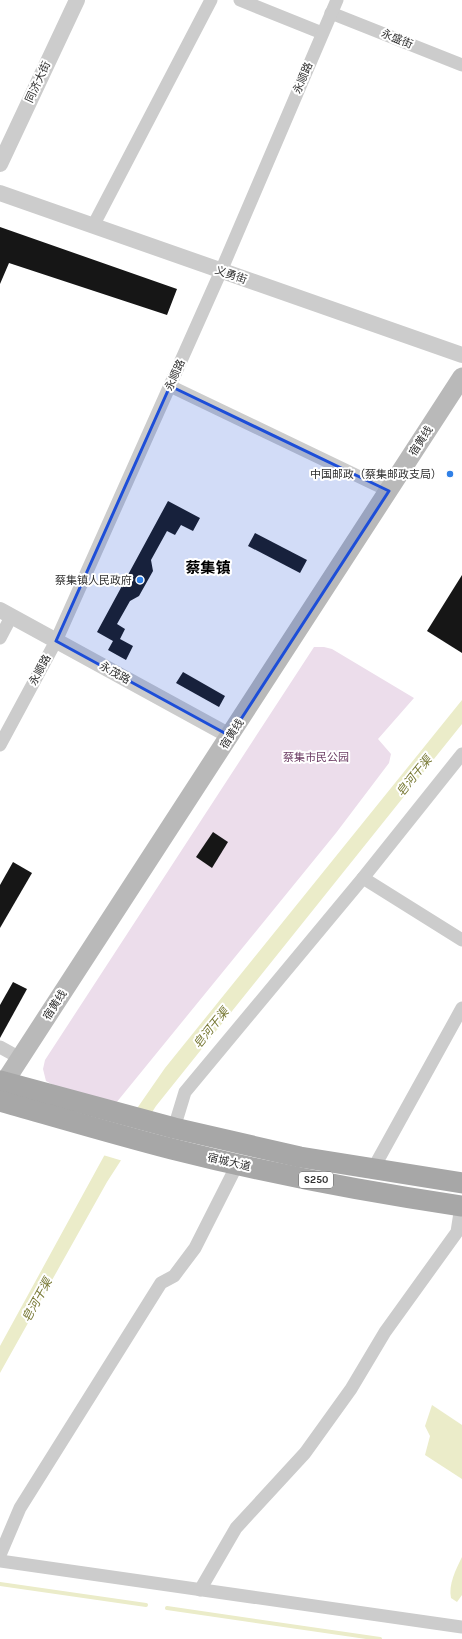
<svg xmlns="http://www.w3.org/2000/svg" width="462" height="1639" font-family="Karla,'Noto Sans SC',sans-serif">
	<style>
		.green { fill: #ecddeb }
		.water { fill: #ebecc9 }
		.pier { fill: #fff }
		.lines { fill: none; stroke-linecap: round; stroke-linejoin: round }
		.stream { stroke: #ebecc9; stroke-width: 4 }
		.building { fill: #161616 }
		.minor { stroke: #ccc; stroke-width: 13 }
		.tertiary { stroke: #ccc; stroke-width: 16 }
		.secondary { stroke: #b9b9b9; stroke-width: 19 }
		.primary { stroke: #a7a7a7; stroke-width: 21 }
		.marked { fill: #1d4ed8; fill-opacity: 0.2; stroke: #1d4ed8; stroke-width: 3; stroke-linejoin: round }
		.poi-dot { fill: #3080e6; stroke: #fff; stroke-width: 1.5 }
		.labels { text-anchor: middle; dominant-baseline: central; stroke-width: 4; stroke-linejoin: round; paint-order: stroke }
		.shield { fill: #fff; stroke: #6d6d6d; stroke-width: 1 }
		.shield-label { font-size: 10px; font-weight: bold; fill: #2f2f2f }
		.street-label { font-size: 11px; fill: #2f2f2f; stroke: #fff }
		.poi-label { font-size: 11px; fill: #2f2f2f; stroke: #fff; text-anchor: end }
		.park-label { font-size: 11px; fill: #6b3c63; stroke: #fff }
		.water-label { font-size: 12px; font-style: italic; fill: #777833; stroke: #fff }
		.district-label { font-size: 15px; font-weight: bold; fill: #000; stroke: #fff }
	</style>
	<rect width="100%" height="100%" fill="#fff"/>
	<path class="green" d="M 314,647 L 324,647 L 332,649 L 414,698 L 378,739 L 391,754 L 389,763 L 336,833 L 116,1103 L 57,1087 L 46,1081 L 43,1069 L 45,1060 Z"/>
	<g class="water">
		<path d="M 462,700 L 462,724 L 156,1106 L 107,1182 L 0,1373 L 0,1346 L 104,1156 L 165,1068 Z"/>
		<path d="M 432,1405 L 462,1425 L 462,1479 L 425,1455 L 430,1436 L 425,1426 Z"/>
		<path d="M 462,1557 L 462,1595 L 457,1602 L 451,1598 C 448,1585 456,1569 462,1557 Z"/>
	</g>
	<path class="pier" d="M 133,1111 L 152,1116 L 123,1161 L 103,1155 Z"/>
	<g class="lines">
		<g class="stream">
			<path d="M 0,1584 L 146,1605"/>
			<path d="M 167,1608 L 380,1639"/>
		</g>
	</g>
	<g class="building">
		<path d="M 0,227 L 177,289 L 167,315 L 9,263 L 0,284 Z"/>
		<path d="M 168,501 L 200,518 L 193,531 L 181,525 L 175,535 L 167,531 L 151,560 L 153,571 L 139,596 L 130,601 L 117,624 L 125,629 L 120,639 L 133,646 L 126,660 L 108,650 L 113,641 L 97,632 Z"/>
		<path d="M 255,533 L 307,560 L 300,573 L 248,546 Z"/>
		<path d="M 462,575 L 462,653 L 427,631 Z"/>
		<path d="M 183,672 L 225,696 L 219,707 L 176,683 Z"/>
		<path d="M 213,832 L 228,842 L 212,868 L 196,857 Z"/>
		<path d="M 13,862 L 32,873 L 0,928 L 0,885 Z"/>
		<path d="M 13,982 L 27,989 L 0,1038 L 0,1005 Z"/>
	</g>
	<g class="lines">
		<g class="minor">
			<path d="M 240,0 L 322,33"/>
			<path d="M 331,13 L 462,65"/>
			<path d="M 93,226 L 211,0"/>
			<path d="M 170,386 L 389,491"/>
			<path d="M 0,638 L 11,617"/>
			<path d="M 0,745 L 56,641 L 221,271 L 337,0"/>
			<path d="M 363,878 L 462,940"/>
			<path d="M 0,1047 L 20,1058"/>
			<path d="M 174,1128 L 185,1092 L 363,878 L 462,754"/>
			<path d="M 373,1169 L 462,1008"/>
			<path d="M 0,1555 L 20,1508 L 161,1283 L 174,1276 L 195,1248 L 237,1165"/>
			<path d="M 0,1561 L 462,1627"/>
			<path d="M 200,1590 L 236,1528 L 305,1453 L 351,1389 L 385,1332 L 457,1232 L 461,1206"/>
		</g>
		<g class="tertiary">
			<path d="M 0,164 L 77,0"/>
			<path d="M 0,193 L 462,355"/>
			<path d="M 0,610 L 230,736"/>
		</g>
		<path class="secondary" d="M 0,1089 L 462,377"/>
		<g class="primary">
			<path d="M 0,1081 L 174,1128 L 300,1157 L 462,1183"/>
			<path d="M 0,1101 C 57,1117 114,1134 172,1149 C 267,1173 365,1192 462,1206"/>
		</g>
	</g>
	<path class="marked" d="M 170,386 L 389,491 L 230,736 L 56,641 Z"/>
	<g class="poi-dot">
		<circle cx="450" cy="474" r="4"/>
		<circle cx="140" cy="580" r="4"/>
	</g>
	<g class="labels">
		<rect class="shield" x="299" y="1172" width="34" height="16" rx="3"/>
		<g class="shield-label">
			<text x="316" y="1180">S250</text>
		</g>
		<g class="street-label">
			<text transform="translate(397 39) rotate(22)">永盛街</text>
			<text transform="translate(303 78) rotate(-67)">永顺路</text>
			<text transform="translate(38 82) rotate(-65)">同济大街</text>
			<text transform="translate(231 275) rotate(19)">义勇街</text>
			<text transform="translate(175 375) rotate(-66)">永顺路</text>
			<text transform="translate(421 441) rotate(-57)">宿黄线</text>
			<text transform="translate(40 670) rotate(-62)">永顺路</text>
			<text transform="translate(115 673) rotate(29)">永茂路</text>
			<text transform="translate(232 734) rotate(-57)">宿黄线</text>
			<text transform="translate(55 1005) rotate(-57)">宿黄线</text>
			<text transform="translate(229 1162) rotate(13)">宿城大道</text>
		</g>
		<g class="poi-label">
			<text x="442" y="474">中国邮政（蔡集邮政支局）</text>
			<text x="132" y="580">蔡集镇人民政府</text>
		</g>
		<g class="park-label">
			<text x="316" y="757">蔡集市民公园</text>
		</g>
		<g class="water-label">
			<text transform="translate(414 776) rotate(-51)">皂河干渠</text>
			<text transform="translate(211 1028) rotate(-51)">皂河干渠</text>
			<text transform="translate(37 1300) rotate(-61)">皂河干渠</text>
		</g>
		<g class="district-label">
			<text x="208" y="568">蔡集镇</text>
		</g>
	</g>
</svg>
